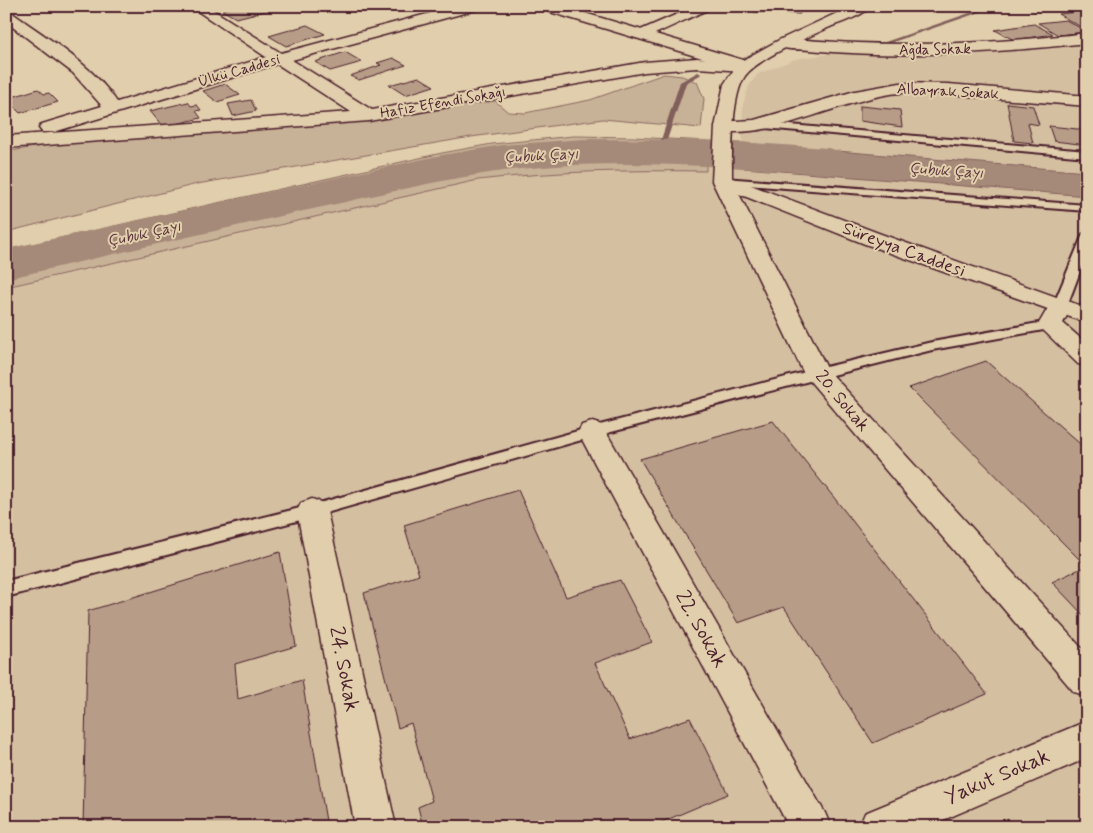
<svg xmlns="http://www.w3.org/2000/svg" width="1093" height="833" font-family="Mynerve,sans-serif">
	<style>
		.built { fill: #d4bfa1 }
		.green { fill: #c8b297; stroke: #896861 }
		.water { fill: #a68a79; stroke: #815f5a }
		.lines { fill: none; stroke-linecap: round; stroke-linejoin: round }
		.stream { fill: #815f5a; fill-rule: evenodd }
		.river { fill: #a68a79; fill-rule: evenodd }
		.building { fill: #b79d88; stroke: #4a1f2b }
		.service-casing { stroke: #4a1f2b; stroke-width: 4 }
		.minor-casing { stroke: #4a1f2b; stroke-width: 3 }
		.tertiary-casing { stroke: #4a1f2b; stroke-width: 3 }
		.service { fill: #e1ceac; fill-rule: evenodd }
		.minor { fill: #e1ceac; fill-rule: evenodd }
		.tertiary { fill: #e1ceac; fill-rule: evenodd }
		.labels { text-anchor: middle; dominant-baseline: central; stroke-width: 4; stroke-linejoin: round; paint-order: stroke }
		.far-street-label { font-size: 15px; fill: #4a1f2b; stroke: #e1ceac }
		.far-water-label { font-size: 16px; font-style: italic; fill: #5c343b; stroke: #e1ceac }
		.street-label { font-size: 18px; fill: #4a1f2b; stroke: #e1ceac }
		.near-street-label { font-size: 21px; fill: #4a1f2b; stroke: #e1ceac }
	</style>
	<rect width="100%" height="100%" fill="#e1ceac"/>
	<filter id="ink" filterUnits="userSpaceOnUse"><feTurbulence type="fractalNoise" baseFrequency=".02" numOctaves="2"/><feDisplacementMap in="SourceGraphic" scale="10" xChannelSelector="R" yChannelSelector="G"/><feConvolveMatrix kernelMatrix="1 2 1 2 8 2 1 2 1" color-interpolation-filters="sRGB"/></filter>
	<g filter="url(#ink)">
		<g class="built">
			<path d="M 1087,44 L 1087,172 L 742,143 L 743,105 L 749,86 L 758,74 L 796,59 L 834,53 L 971,54 Z"/>
			<path d="M 638,164 L 744,168 L 1087,196 L 1087,827 L 6,827 L 6,280 L 474,174 Z"/>
		</g>
		<g class="green">
			<path d="M 664,74 L 682,76 L 697,82 L 704,99 L 701,128 L 603,119 L 471,137 L 197,184 L 6,232 L 6,152 L 64,142 L 368,120 L 495,101 L 508,112 L 525,113 L 590,100 Z"/>
			<path d="M 574,136 L 633,137 L 706,141 L 706,171 C 630,170 554,171 478,180 L 6,287 L 6,250 L 442,153 L 492,144 Z"/>
		</g>
		<path class="water" d="M 742,143 L 1087,172 L 1087,196 L 744,168 Z"/>
		<g class="lines">
			<g class="stream">
				<path d="M 990,6 L 998,6 L 890,43 L 885,42 Z"/>
				<path d="M 698,72 L 701,74 L 700,75 L 686,83 L 663,152 L 658,153 L 657,152 L 680,82 Z"/>
			</g>
			<path class="river" d="M 583,139 L 706,140 L 828,148 L 843,152 L 849,161 L 843,170 L 828,174 C 733,167 638,160 543,167 C 475,172 408,188 341,203 C 229,227 118,253 6,279 L 6,249 L 442,155 L 502,145 Z"/>
		</g>
		<g class="building">
			<path d="M 235,6 L 270,6 L 274,9 L 236,18 L 222,10 Z"/>
			<path d="M 744,6 L 798,6 L 800,14 L 754,12 L 753,9 L 744,9 Z"/>
			<path d="M 1085,11 L 1087,12 L 1087,27 L 1083,28 L 1058,14 Z"/>
			<path d="M 1066,20 L 1087,32 L 1058,35 L 1038,23 Z"/>
			<path d="M 1034,24 L 1053,34 L 1014,40 L 995,30 Z"/>
			<path d="M 307,25 L 325,34 L 286,46 L 269,36 Z"/>
			<path d="M 345,52 L 362,62 L 330,71 L 315,62 Z"/>
			<path d="M 393,58 L 406,65 L 359,80 L 350,76 L 381,65 L 377,63 Z"/>
			<path d="M 419,77 L 434,86 L 405,95 L 389,85 Z"/>
			<path d="M 225,84 L 240,95 L 217,102 L 203,91 Z"/>
			<path d="M 38,89 L 44,94 L 49,93 L 58,102 L 20,113 L 6,99 Z"/>
			<path d="M 251,100 L 256,111 L 233,116 L 228,104 Z"/>
			<path d="M 188,102 L 191,106 L 197,105 L 201,110 L 196,111 L 201,118 L 163,127 L 150,111 Z"/>
			<path d="M 1007,103 L 1033,106 L 1039,125 L 1028,123 L 1033,143 L 1014,141 Z"/>
			<path d="M 860,106 L 900,110 L 902,127 L 860,121 Z"/>
			<path d="M 1049,126 L 1087,130 L 1087,145 L 1054,141 Z"/>
			<path d="M 986,361 L 1087,450 L 1087,619 L 1052,582 L 1086,566 L 909,388 Z"/>
			<path d="M 773,421 L 847,514 L 987,694 L 873,743 L 784,607 L 738,623 L 640,459 Z"/>
			<path d="M 518,490 L 566,597 L 620,580 L 652,642 L 595,663 L 630,739 L 690,718 L 728,794 L 650,827 L 423,827 L 418,807 L 432,801 L 411,723 L 398,728 L 364,593 L 419,575 L 404,525 Z"/>
			<path d="M 280,552 L 296,646 L 235,664 L 238,699 L 302,680 L 327,827 L 83,827 L 88,611 Z"/>
		</g>
		<g class="lines">
			<defs>
				<g id="service">
					<path d="M 755,122 L 1087,151 L 1087,157 L 752,127 L 752,123 Z"/>
					<path d="M 724,178 L 1087,205 L 1087,211 L 720,183 L 719,181 Z"/>
					<path d="M 1083,234 L 1087,234 L 1087,253 L 1067,306 L 1060,310 L 1055,309 L 1053,306 Z"/>
					<path d="M 1050,321 L 1055,322 L 1057,325 L 1055,328 L 932,350 L 817,379 L 592,437 L 312,517 L 6,597 L 6,581 L 312,505 L 592,427 L 817,369 L 932,342 Z"/>
				</g>
				<g id="minor">
					<path d="M 190,6 L 207,6 L 281,53 L 457,6 L 481,6 L 479,9 L 292,60 L 372,110 L 645,62 L 697,58 L 745,61 L 753,66 L 745,71 L 697,68 L 645,72 L 369,121 L 6,148 L 6,136 L 351,112 L 277,64 L 54,132 L 42,132 L 39,128 L 42,124 L 102,106 L 73,73 L 6,22 L 6,11 L 11,12 C 48,39 91,63 117,102 L 266,57 Z"/>
					<path d="M 696,6 L 716,6 L 646,38 L 636,38 L 633,35 L 636,32 Z"/>
					<path d="M 1087,33 L 1087,43 C 994,53 901,59 809,50 C 800,49 782,51 776,43 L 784,38 C 886,48 985,45 1087,33 Z"/>
					<path d="M 900,83 L 948,84 L 1087,96 L 1087,106 C 1050,103 1013,100 976,97 C 951,94 925,91 900,93 C 846,97 768,142 718,130 L 715,126 L 718,122 L 754,120 L 855,91 Z"/>
					<path d="M 1060,299 L 1068,301 L 1072,306 L 1063,323 L 1087,344 L 1087,366 L 1078,364 L 1038,325 L 1052,301 Z"/>
					<path d="M 592,422 L 602,425 L 825,813 L 831,827 L 789,827 L 578,432 L 582,425 Z"/>
					<path d="M 312,499 L 323,503 L 327,511 L 396,827 L 355,827 L 297,511 L 301,503 Z"/>
				</g>
				<g id="tertiary">
					<path d="M 538,6 L 561,6 L 743,60 L 779,40 L 852,6 L 871,6 C 863,16 842,22 830,27 C 809,37 758,58 745,76 C 731,97 732,153 732,178 L 881,234 L 1087,308 L 1087,323 L 865,244 L 739,194 L 828,370 L 1087,654 L 1087,696 L 1074,692 L 804,374 L 712,181 L 715,127 L 724,84 L 735,68 L 540,9 Z"/>
					<path d="M 1087,721 L 1087,758 L 927,827 L 859,827 L 865,813 Z"/>
				</g>
			</defs>
			<use href="#service" class="service-casing"/>
			<use href="#minor" class="minor-casing"/>
			<use href="#tertiary" class="tertiary-casing"/>
			<use href="#service" class="service"/>
			<use href="#minor" class="minor"/>
			<use href="#tertiary" class="tertiary"/>
		</g>
	</g>
	<g class="labels">
		<g class="far-street-label">
			<text transform="translate(935 50) rotate(-1)">Ağda Sokak</text>
			<text transform="translate(239 71) rotate(-16)">Ülkü Caddesi</text>
			<text transform="translate(948 92) rotate(3)">Albayrak Sokak</text>
			<text transform="translate(443 103) rotate(-10)">Hafız Efendi Sokağı</text>
		</g>
		<g class="far-water-label">
			<text transform="translate(541 156) rotate(-3)">Çubuk Çayı</text>
			<text transform="translate(946 171) rotate(4)">Çubuk Çayı</text>
			<text transform="translate(144 234) rotate(-12)">Çubuk Çayı</text>
		</g>
		<g class="street-label">
			<text transform="translate(904 250) rotate(20)">Süreyya Caddesi</text>
			<text transform="translate(842 401) rotate(50)">20. Sokak</text>
		</g>
		<g class="near-street-label">
			<text transform="translate(701 629) rotate(61)">22. Sokak</text>
			<text transform="translate(344 669) rotate(79)">24. Sokak</text>
			<text transform="translate(997 777) rotate(-23)">Yakut Sokak</text>
		</g>
	</g>
	<rect width="1093" height="833" fill="none" stroke="#e1ceac" stroke-width="25"/>
	<rect x="12" y="12" width="1068" height="808" fill="none" stroke="#4a1f2b" stroke-width="2" filter="url(#ink)"/>
</svg>
